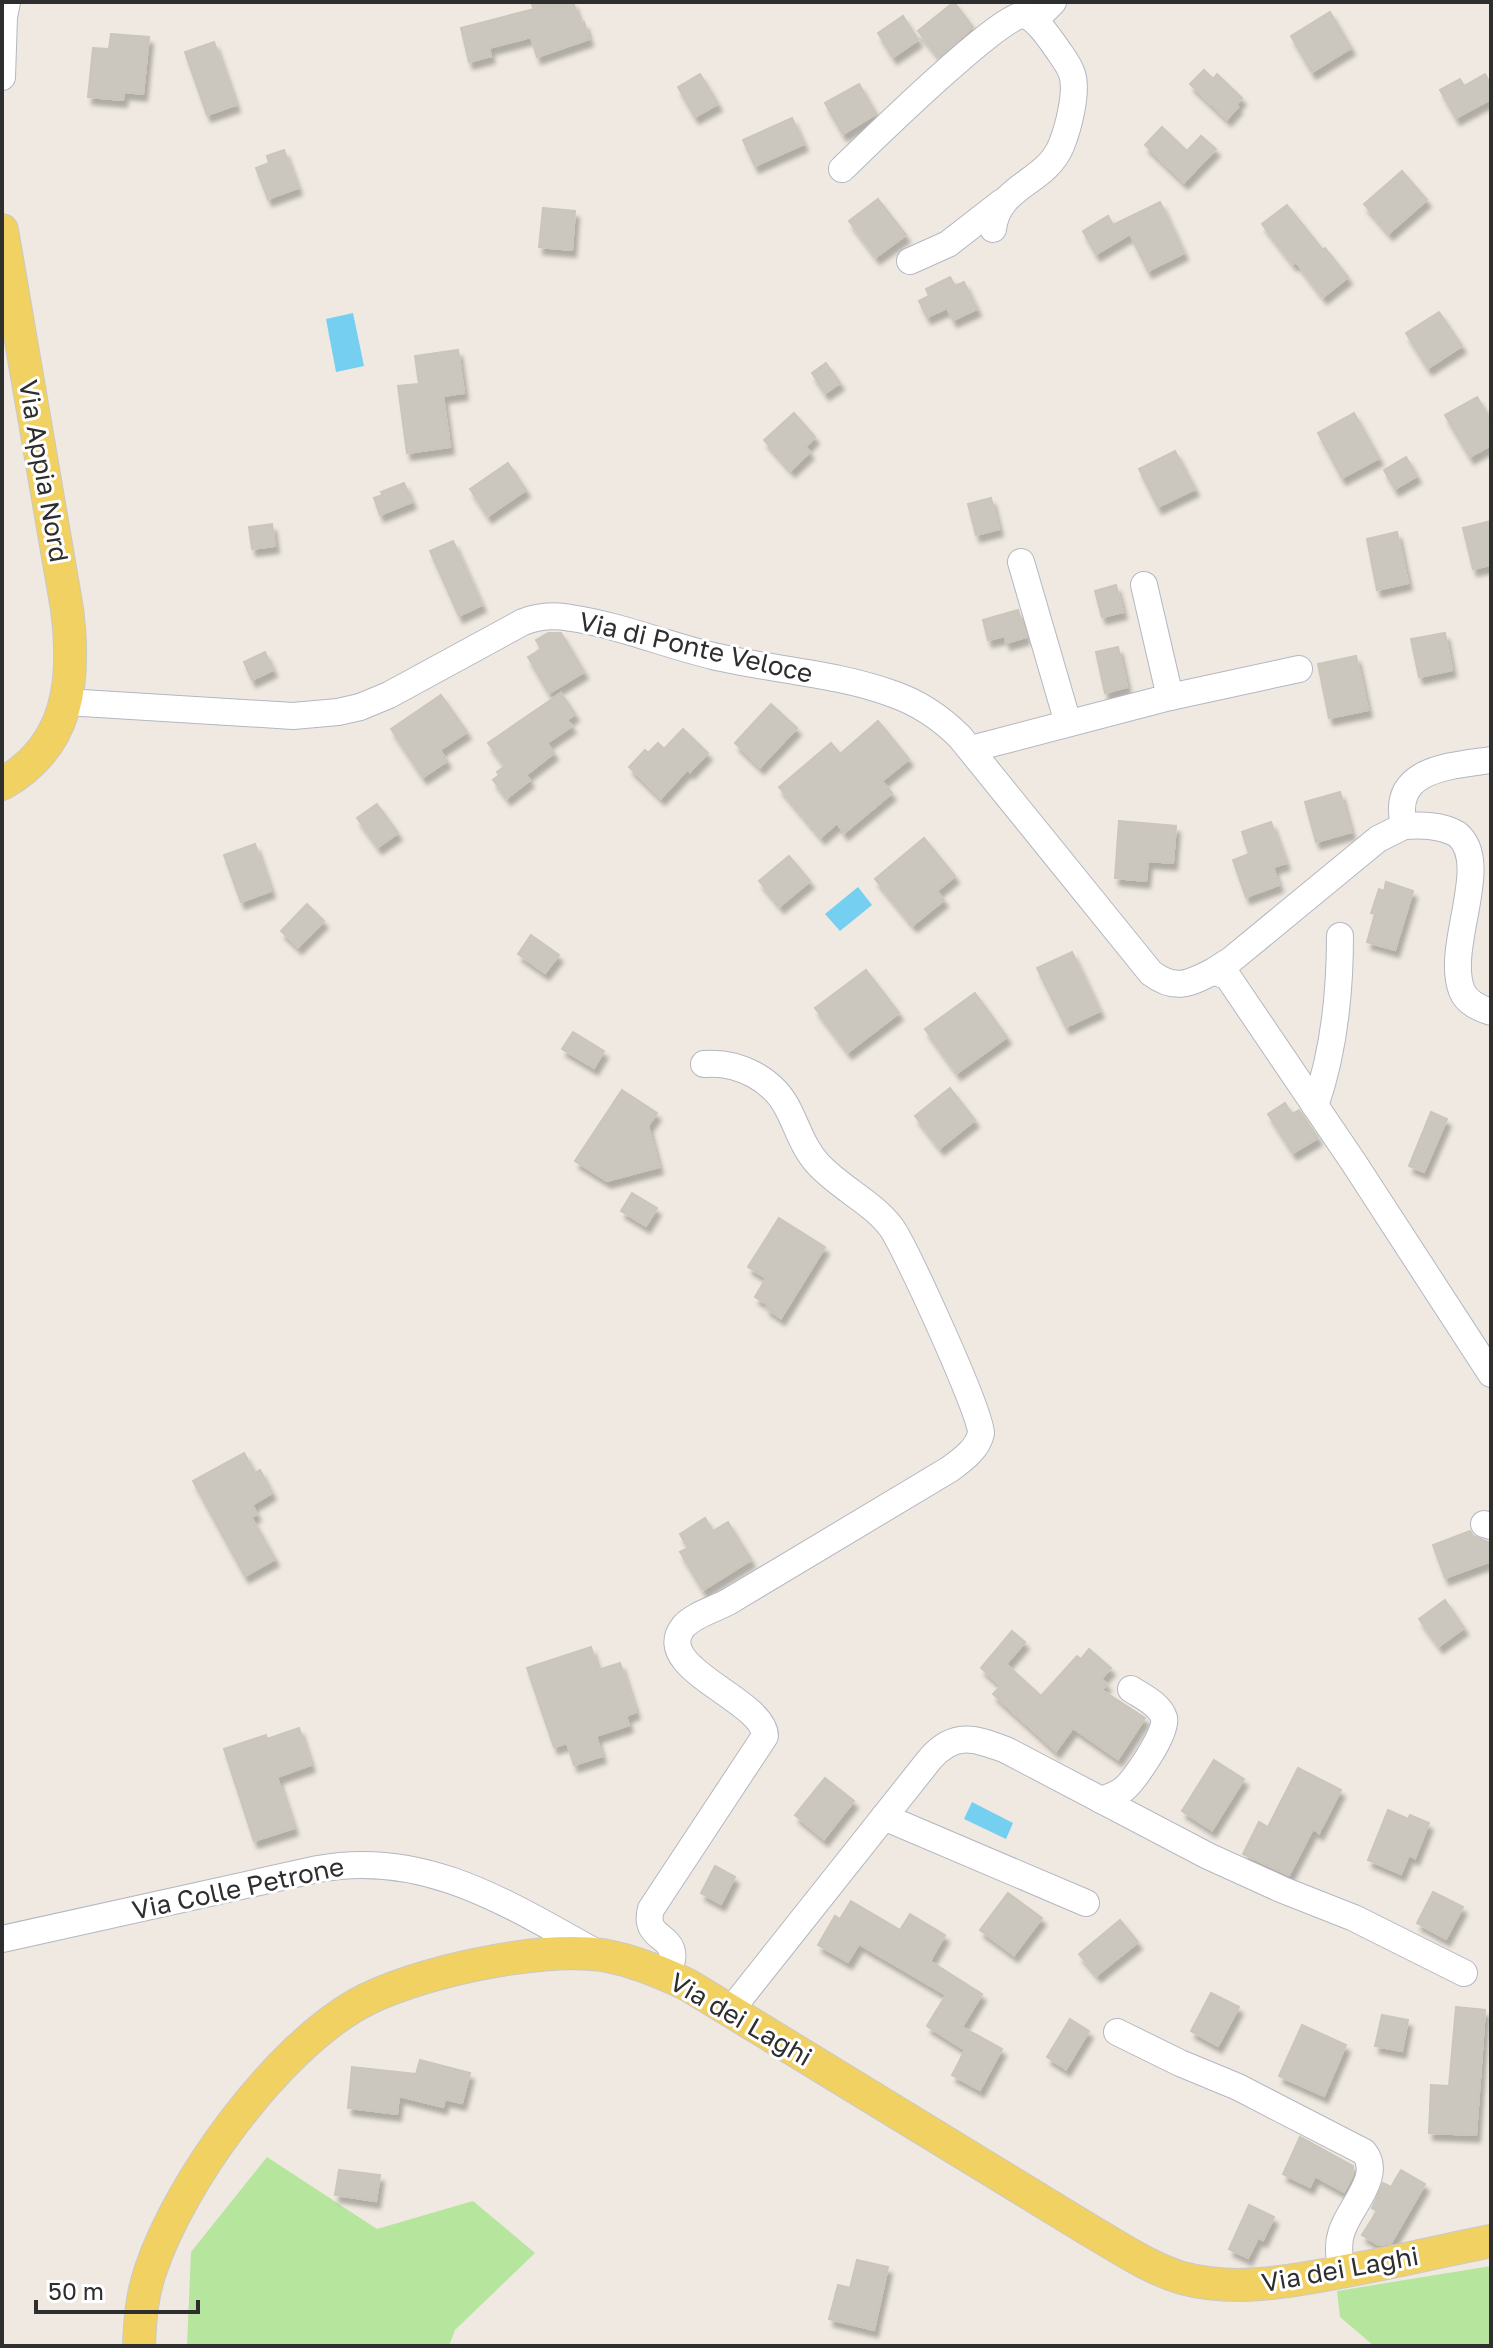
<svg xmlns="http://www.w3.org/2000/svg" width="1493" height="2348" font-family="'Golos Text',sans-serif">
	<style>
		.green { fill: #b6e59e }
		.water { fill: #75cff0 }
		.building { fill: #cbc7bf; stroke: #cbc5ba; stroke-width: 2; filter: url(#shadow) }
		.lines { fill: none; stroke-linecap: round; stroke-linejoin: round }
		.minor-casing { stroke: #b4b7c1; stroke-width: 28 }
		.major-casing { stroke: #c9c9c9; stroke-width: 34 }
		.minor { stroke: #fff; stroke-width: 26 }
		.major { stroke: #f2d163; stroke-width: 32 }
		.labels { text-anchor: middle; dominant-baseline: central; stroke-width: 6; stroke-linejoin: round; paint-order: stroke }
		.street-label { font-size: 26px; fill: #2e2e2e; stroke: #fff }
	</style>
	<defs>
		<filter id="shadow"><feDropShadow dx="4" dy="7" stdDeviation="2" flood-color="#0004"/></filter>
	</defs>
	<rect width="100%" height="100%" fill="#efe9e1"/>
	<g class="green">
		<path d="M 267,2157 L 377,2229 L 473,2201 L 535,2253 L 455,2330 L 449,2346 L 187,2346 L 191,2252 Z"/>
		<path d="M 1491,2266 L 1491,2346 L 1374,2346 L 1340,2317 L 1337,2291 Z"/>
	</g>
	<g class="water">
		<path d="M 353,313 L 364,366 L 336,372 L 326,319 Z"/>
		<path d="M 858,887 L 872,905 L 840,931 L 825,914 Z"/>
		<path d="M 972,1802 L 1013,1823 L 1006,1839 L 964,1819 Z"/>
	</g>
	<g class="building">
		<path d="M 541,2 L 573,2 L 580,23 L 584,22 L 589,39 L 537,57 L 531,37 L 489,48 L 491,56 L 469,62 L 461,28 L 534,9 L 532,5 Z"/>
		<path d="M 954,2 L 973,27 L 939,57 L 918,31 Z"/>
		<path d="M 1330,12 L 1351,48 L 1312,72 L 1291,36 Z"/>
		<path d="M 903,16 L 918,40 L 893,57 L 878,33 Z"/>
		<path d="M 111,34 L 149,37 L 143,94 L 124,92 L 123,100 L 88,97 L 93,48 L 109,49 Z"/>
		<path d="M 214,42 L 236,105 L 207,115 L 185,52 Z"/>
		<path d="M 1204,70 L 1213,79 L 1217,74 L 1242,98 L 1236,105 L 1238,107 L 1227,119 L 1190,84 Z"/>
		<path d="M 700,74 L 718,104 L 695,117 L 678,87 Z"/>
		<path d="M 1485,74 L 1491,85 L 1491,99 L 1456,118 L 1440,90 L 1460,79 L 1464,86 Z"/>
		<path d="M 859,84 L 876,114 L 843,134 L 825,103 Z"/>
		<path d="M 792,118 L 804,144 L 755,166 L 743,140 Z"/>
		<path d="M 1162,127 L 1187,151 L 1201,136 L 1216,149 L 1184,182 L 1145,145 Z"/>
		<path d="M 284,150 L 298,188 L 268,199 L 256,168 L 269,163 L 267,156 Z"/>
		<path d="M 1402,171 L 1427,200 L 1389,233 L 1364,204 Z"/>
		<path d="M 878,199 L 906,235 L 876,257 L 849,221 Z"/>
		<path d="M 1160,202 L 1184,253 L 1148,271 L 1130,234 L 1096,254 L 1083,231 L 1108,216 L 1113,225 Z"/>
		<path d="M 1287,205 L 1323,250 L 1325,248 L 1348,277 L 1323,297 L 1296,262 L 1293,264 L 1262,224 Z"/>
		<path d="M 543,208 L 575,211 L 572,250 L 539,247 Z"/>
		<path d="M 950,277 L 955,286 L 964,282 L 977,309 L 953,320 L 947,308 L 927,317 L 919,301 L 929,296 L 926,289 Z"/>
		<path d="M 1439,312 L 1462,346 L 1428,368 L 1406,333 Z"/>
		<path d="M 458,350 L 464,393 L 443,396 L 450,447 L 407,453 L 398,386 L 419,384 L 415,356 Z"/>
		<path d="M 826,363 L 840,383 L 825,393 L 812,373 Z"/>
		<path d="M 1477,397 L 1491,420 L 1491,445 L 1470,457 L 1445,415 Z"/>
		<path d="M 794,413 L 815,437 L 805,447 L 810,452 L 791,470 L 764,440 Z"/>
		<path d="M 1354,413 L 1379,458 L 1342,478 L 1318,433 Z"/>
		<path d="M 1175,451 L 1195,489 L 1158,507 L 1139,469 Z"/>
		<path d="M 1406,457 L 1417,476 L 1395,489 L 1384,470 Z"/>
		<path d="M 508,463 L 526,490 L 488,516 L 470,489 Z"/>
		<path d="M 404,483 L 412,502 L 380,515 L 374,498 L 383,495 L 381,492 Z"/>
		<path d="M 991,498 L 999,529 L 976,535 L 968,504 Z"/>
		<path d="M 1491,521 L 1491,565 L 1473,569 L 1463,528 Z"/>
		<path d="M 272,524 L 275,546 L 252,549 L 249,527 Z"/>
		<path d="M 1397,532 L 1408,583 L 1377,590 L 1367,539 Z"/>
		<path d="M 453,541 L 482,605 L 459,616 L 430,551 Z"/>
		<path d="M 1116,585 L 1123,612 L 1102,617 L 1095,591 Z"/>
		<path d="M 1018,610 L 1026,637 L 1006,643 L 1005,636 L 988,640 L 983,620 Z"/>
		<path d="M 548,633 L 561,633 L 584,672 L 549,693 L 528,657 L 541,649 L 536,640 Z"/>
		<path d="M 1445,633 L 1452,670 L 1419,677 L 1411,639 Z"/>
		<path d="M 1118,647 L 1127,687 L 1105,693 L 1096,652 Z"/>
		<path d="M 265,652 L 273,670 L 252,680 L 244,662 Z"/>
		<path d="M 1356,656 L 1368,710 L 1329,718 L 1318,664 Z"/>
		<path d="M 561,693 L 575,714 L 567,720 L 572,726 L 547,743 L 554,753 L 526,775 L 530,780 L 507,798 L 493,780 L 499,775 L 497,772 L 505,766 L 488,743 Z"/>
		<path d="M 441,695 L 467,732 L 440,750 L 447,761 L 423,777 L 391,729 Z"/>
		<path d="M 771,704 L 797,728 L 760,767 L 735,743 Z"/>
		<path d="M 878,721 L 909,759 L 882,781 L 892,793 L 844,833 L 837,823 L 821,837 L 779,787 L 831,743 L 840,754 Z"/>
		<path d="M 683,729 L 708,753 L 690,772 L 688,769 L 661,798 L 629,767 L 645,750 L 648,753 L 658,743 L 664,749 Z"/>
		<path d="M 1340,792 L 1351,832 L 1316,842 L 1305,802 Z"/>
		<path d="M 377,804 L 398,833 L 378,847 L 357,818 Z"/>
		<path d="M 1119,821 L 1176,826 L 1173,863 L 1148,861 L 1146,881 L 1115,878 Z"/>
		<path d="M 1271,822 L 1286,863 L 1273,867 L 1279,885 L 1246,897 L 1233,860 L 1249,854 L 1242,832 Z"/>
		<path d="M 924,838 L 955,876 L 937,891 L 944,900 L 913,925 L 875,879 Z"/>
		<path d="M 255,844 L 271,891 L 241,902 L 224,855 Z"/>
		<path d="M 789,856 L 810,881 L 780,906 L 759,881 Z"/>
		<path d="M 1386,882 L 1413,891 L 1395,950 L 1367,942 L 1375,914 L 1371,913 L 1379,889 L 1384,891 Z"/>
		<path d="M 307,904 L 324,921 L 298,947 L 281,931 Z"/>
		<path d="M 531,935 L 559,955 L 545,973 L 518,954 Z"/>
		<path d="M 1072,952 L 1100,1011 L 1066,1027 L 1037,968 Z"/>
		<path d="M 866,970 L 899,1013 L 848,1052 L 815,1008 Z"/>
		<path d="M 975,993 L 1007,1037 L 957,1073 L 925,1029 Z"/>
		<path d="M 573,1032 L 604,1051 L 594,1068 L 562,1049 Z"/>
		<path d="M 950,1088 L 975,1120 L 940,1148 L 915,1116 Z"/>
		<path d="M 622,1090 L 657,1113 L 648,1126 L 659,1167 L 607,1181 L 575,1161 Z"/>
		<path d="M 1285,1103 L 1292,1114 L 1299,1110 L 1318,1138 L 1293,1153 L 1268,1114 Z"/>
		<path d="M 1431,1112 L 1447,1119 L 1424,1172 L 1409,1166 Z"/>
		<path d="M 632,1193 L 657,1208 L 646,1226 L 621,1211 Z"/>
		<path d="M 779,1218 L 825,1247 L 781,1318 L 766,1308 L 768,1305 L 755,1297 L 766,1278 L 748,1267 Z"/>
		<path d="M 244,1453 L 255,1473 L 260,1470 L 272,1493 L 252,1505 L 257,1514 L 251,1517 L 275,1559 L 245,1576 L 193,1481 Z"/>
		<path d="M 705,1518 L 713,1531 L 728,1522 L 751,1560 L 703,1590 L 680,1552 L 688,1548 L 680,1534 Z"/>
		<path d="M 1470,1531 L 1473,1536 L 1488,1542 L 1491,1551 L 1491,1561 L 1445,1578 L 1433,1545 Z"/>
		<path d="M 1445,1600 L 1464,1628 L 1439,1646 L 1419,1619 Z"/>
		<path d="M 1012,1631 L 1025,1642 L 1006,1664 L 1041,1696 L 1077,1656 L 1081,1659 L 1089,1649 L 1111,1668 L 1101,1679 L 1107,1684 L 1102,1690 L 1145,1718 L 1118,1759 L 1073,1728 L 1056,1751 L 993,1694 L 1001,1686 L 981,1668 Z"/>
		<path d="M 591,1647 L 598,1670 L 620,1663 L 636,1712 L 626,1716 L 629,1725 L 596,1736 L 602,1756 L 574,1765 L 567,1743 L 554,1747 L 527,1668 Z"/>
		<path d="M 299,1728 L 311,1765 L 277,1777 L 294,1828 L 254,1841 L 224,1749 L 266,1735 L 267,1739 Z"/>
		<path d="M 1214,1760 L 1244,1779 L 1212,1830 L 1182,1811 Z"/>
		<path d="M 1298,1768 L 1341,1790 L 1319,1833 L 1313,1829 L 1289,1875 L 1243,1854 L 1259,1822 L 1268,1827 Z"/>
		<path d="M 825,1778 L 854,1801 L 824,1839 L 795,1815 Z"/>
		<path d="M 1388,1810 L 1408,1819 L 1410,1815 L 1429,1823 L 1415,1858 L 1409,1855 L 1401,1874 L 1368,1860 Z"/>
		<path d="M 715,1866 L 735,1877 L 721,1904 L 701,1893 Z"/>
		<path d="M 1433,1892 L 1463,1907 L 1446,1939 L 1417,1923 Z"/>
		<path d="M 1008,1893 L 1042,1918 L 1014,1955 L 980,1930 Z"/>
		<path d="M 851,1901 L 900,1930 L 910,1914 L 945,1935 L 930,1961 L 982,1994 L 962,2027 L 1002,2049 L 980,2090 L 952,2075 L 965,2050 L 927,2026 L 946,1995 L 859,1944 L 848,1962 L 818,1945 L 835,1916 L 840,1919 Z"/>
		<path d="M 1120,1920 L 1138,1942 L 1097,1975 L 1079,1954 Z"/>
		<path d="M 1211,1993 L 1239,2007 L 1218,2046 L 1191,2031 Z"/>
		<path d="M 1456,2007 L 1485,2010 L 1476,2135 L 1429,2133 L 1431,2085 L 1449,2086 Z"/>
		<path d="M 1382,2015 L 1408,2020 L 1402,2051 L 1375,2046 Z"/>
		<path d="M 1070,2019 L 1089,2031 L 1066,2069 L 1047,2057 Z"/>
		<path d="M 1302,2025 L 1346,2045 L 1324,2096 L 1279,2076 Z"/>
		<path d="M 420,2060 L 470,2073 L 462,2103 L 445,2099 L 443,2107 L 399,2096 L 397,2114 L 348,2108 L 352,2067 L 416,2074 Z"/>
		<path d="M 1300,2137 L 1353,2166 L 1352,2177 L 1344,2192 L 1315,2176 L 1310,2187 L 1283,2174 Z"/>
		<path d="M 339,2170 L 380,2175 L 376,2201 L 335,2195 Z"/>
		<path d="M 1401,2170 L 1425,2184 L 1391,2243 L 1379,2245 L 1362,2235 L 1377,2211 L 1372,2208 L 1383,2183 L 1391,2187 Z"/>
		<path d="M 1249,2205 L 1274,2217 L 1263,2240 L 1258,2238 L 1248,2258 L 1229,2249 Z"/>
		<path d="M 857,2260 L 888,2267 L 874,2330 L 829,2319 L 838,2285 L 850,2288 Z"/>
	</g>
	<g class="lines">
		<defs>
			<g id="minor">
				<path d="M 1035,20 L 1053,2"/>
				<path d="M 2,77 L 4,17 L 7,2"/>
				<path d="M 842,169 C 866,146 999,15 1023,15 C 1035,15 1053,43 1060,53 C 1065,60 1070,67 1072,74 C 1078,92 1068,129 1061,146 C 1045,184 998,185 993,229"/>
				<path d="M 910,261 L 948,244 L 1002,202"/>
				<path d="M 1021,562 L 1068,723"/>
				<path d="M 1144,585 L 1170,697"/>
				<path d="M 66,702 L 293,716 L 338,712 L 360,707 L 389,695 L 523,622 C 538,616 555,615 571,618 C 619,625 666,645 713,656 C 772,670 836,673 893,694 C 919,703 940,717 960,737 L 1151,973 C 1175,991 1189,984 1214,971"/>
				<path d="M 971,749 L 1170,697 L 1299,669"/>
				<path d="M 1491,760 C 1450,766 1390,768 1404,826 L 1378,839 L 1231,960 L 1214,971 L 1228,977 L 1354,1163 L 1491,1374"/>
				<path d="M 1404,826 C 1422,825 1441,825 1457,834 C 1493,863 1444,947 1462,991 C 1467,1003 1479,1008 1491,1012"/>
				<path d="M 1315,1106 C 1334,1052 1340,993 1340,936"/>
				<path d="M 1484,1524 L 1491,1526"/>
				<path d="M 1101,1800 C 1110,1797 1118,1794 1124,1789 C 1135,1779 1168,1732 1164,1718 C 1160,1704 1141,1696 1131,1689"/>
				<path d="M 884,1817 L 1086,1903"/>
				<path d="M 2,1939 L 318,1869 C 425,1849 508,1904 599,1954"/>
				<path d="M 667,1975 C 688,1931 641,1945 651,1909 L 765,1736 C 764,1699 649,1668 684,1626 C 694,1615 715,1609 728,1602 L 950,1469 C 962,1460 978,1449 981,1433 C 983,1417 905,1246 891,1227 C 872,1202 840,1188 818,1164 C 804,1149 798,1129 789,1111 C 774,1079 738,1061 704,1064"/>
				<path d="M 730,2011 L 930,1759 C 954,1731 975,1738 1006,1750 L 1208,1856 L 1283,1890 L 1354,1918 L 1464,1973"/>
				<path d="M 1117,2032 L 1180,2063 L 1238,2087 L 1364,2152 C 1384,2177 1347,2209 1341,2234 C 1337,2246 1340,2259 1341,2272"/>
			</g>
			<g id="major">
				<path d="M 2,230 L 67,609 C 76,680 70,746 2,784"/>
				<path d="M 139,2346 C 140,2319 142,2294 151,2269 C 181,2180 275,2052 356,2005 C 412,1973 538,1946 602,1955 C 632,1960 661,1972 688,1985 L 1089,2230 C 1118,2247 1149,2268 1182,2278 C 1234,2292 1288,2282 1340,2272 C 1391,2263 1441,2251 1491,2241"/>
			</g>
		</defs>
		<use href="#minor" class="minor-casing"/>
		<use href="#major" class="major-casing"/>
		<use href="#minor" class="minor"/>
		<use href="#major" class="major"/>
	</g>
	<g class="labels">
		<g class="street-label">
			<text transform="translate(44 471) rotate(80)">Via Appia Nord</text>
			<text transform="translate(696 647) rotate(13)">Via di Ponte Veloce</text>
			<text transform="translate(238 1888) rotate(-12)">Via Colle Petrone</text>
			<text transform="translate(741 2019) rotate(30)">Via dei Laghi</text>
			<text transform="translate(1340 2269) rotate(-10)">Via dei Laghi</text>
		</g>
	</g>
	<rect width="1493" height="2348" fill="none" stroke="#2e2e2e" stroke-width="8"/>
	<path d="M36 2300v12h162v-12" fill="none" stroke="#2e2e2e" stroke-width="4"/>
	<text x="48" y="2300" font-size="24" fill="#2e2e2e" stroke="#ffffff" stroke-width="6" paint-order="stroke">50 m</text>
</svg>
